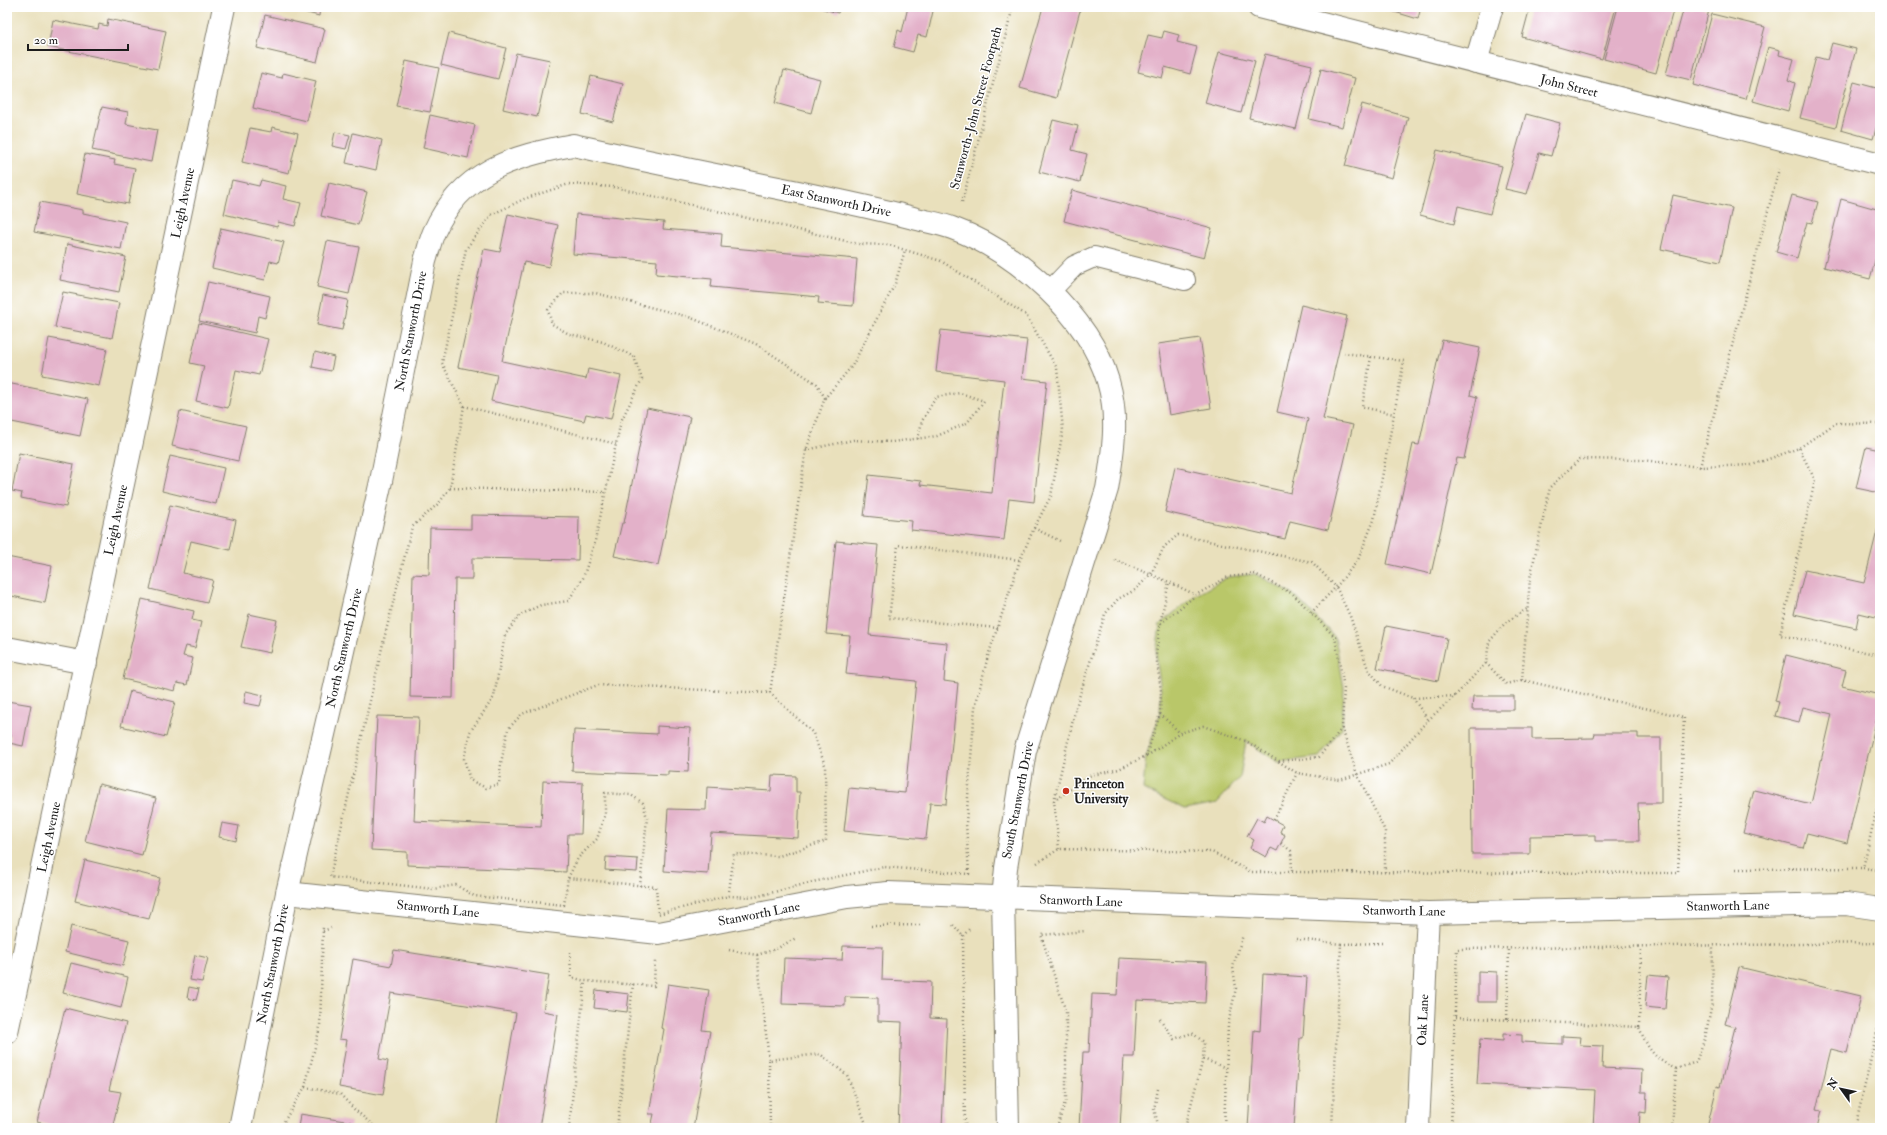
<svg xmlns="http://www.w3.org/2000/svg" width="1887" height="1135" font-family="'IM FELL Double Pica',serif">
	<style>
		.green { fill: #b9c769; stroke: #6a7242 }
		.building { fill: #e3b1c9 }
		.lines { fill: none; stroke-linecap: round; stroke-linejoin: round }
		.service-casing { stroke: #827e6c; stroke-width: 22 }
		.minor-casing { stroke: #827e6c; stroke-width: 24 }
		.path { stroke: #827e6c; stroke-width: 2.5; stroke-dasharray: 1 3; stroke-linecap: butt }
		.service { stroke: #fff; stroke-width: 20 }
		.minor { stroke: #fff; stroke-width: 22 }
		.poi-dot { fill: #c8321e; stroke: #fff; stroke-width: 1.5 }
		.labels { text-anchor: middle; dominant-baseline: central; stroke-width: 3; stroke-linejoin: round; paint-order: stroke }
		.street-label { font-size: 13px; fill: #1c1c1c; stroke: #fff }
		.poi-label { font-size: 13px; font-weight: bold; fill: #1c1c1c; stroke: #fff; text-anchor: start }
	</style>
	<rect width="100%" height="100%" fill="#fff"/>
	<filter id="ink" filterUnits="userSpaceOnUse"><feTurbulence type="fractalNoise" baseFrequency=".025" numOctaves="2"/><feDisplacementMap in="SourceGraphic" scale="8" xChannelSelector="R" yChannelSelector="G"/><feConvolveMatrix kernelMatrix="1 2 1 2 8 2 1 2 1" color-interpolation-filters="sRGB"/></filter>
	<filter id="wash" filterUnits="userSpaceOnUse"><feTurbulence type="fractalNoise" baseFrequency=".012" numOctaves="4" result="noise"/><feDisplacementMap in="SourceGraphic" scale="16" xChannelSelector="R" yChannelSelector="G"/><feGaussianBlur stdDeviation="0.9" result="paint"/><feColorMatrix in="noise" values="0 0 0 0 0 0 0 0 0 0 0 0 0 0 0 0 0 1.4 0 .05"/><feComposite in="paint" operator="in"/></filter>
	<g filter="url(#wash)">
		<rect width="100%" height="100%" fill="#e9e0bc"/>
		<path class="green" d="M 1255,574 L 1293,594 L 1335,637 L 1344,688 L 1342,728 L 1319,757 L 1278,762 L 1246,741 L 1240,777 L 1217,803 L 1185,809 L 1143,789 L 1146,756 L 1160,714 L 1161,691 L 1156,655 L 1160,624 L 1196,595 L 1228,577 Z"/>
		<g id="blocks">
			<g class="building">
				<path d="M 284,7 L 320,7 L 319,16 Z"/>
				<path d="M 816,7 L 840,7 L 838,13 Z"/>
				<path d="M 908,7 L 934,7 L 927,37 L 918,35 L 913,52 L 894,47 L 898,30 L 902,32 Z"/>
				<path d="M 1043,7 L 1081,7 L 1056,98 L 1020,88 Z"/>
				<path d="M 1378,7 L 1421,7 L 1418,19 Z"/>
				<path d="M 1530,7 L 1616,7 L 1602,59 L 1522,37 Z"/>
				<path d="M 1618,7 L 1674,7 L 1656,73 L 1604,59 Z"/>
				<path d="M 1684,7 L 1697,7 L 1709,10 L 1691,80 L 1666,74 Z"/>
				<path d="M 1712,14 L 1765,27 L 1746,99 L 1693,85 Z"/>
				<path d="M 265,15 L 325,29 L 317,62 L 257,48 Z"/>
				<path d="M 108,19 L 166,31 L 158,69 L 48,47 L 53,20 L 98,29 L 99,24 L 107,26 Z"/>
				<path d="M 1164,31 L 1179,35 L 1177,42 L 1197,47 L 1190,74 L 1165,67 L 1162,78 L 1138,72 L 1148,35 L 1162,38 Z"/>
				<path d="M 449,33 L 506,48 L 498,79 L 441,65 Z"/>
				<path d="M 1832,43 L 1856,49 L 1836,127 L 1800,118 L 1816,57 L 1827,60 Z"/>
				<path d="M 1768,47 L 1780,50 L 1779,55 L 1794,59 L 1788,80 L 1795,83 L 1788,111 L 1753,101 Z"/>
				<path d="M 1219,52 L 1255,61 L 1241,113 L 1205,103 Z"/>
				<path d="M 516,53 L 550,60 L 537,117 L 503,109 Z"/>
				<path d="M 1265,54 L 1312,65 L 1296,129 L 1249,118 Z"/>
				<path d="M 406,61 L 439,68 L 430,112 L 396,106 Z"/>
				<path d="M 1321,69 L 1355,78 L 1342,127 L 1309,119 Z"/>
				<path d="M 784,70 L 820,79 L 811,113 L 775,103 Z"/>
				<path d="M 261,73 L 282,78 L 283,73 L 316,81 L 307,121 L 253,108 Z"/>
				<path d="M 591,76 L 623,84 L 613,122 L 582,114 Z"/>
				<path d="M 1854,82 L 1880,89 L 1880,114 L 1873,139 L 1841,130 Z"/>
				<path d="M 1362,104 L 1408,117 L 1392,178 L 1345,166 Z"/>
				<path d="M 102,107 L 128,112 L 126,124 L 157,130 L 151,162 L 92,150 Z"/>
				<path d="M 1526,114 L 1560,123 L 1551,156 L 1539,153 L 1527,194 L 1505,189 Z"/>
				<path d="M 430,115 L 475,125 L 468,158 L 423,148 Z"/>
				<path d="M 1053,120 L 1078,126 L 1072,150 L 1087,154 L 1080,182 L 1039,172 Z"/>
				<path d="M 272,127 L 298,133 L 289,173 L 242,162 L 250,128 L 271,132 Z"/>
				<path d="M 335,132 L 350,135 L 346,149 L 332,146 Z"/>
				<path d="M 353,133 L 382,140 L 376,170 L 346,163 Z"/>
				<path d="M 1437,150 L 1502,166 L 1490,214 L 1458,206 L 1454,224 L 1420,215 Z"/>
				<path d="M 85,154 L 115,160 L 114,164 L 135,168 L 128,204 L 77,194 Z"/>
				<path d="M 232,180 L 259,186 L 261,180 L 286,186 L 283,199 L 301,203 L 295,226 L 278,222 L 277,227 L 224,214 Z"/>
				<path d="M 329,183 L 367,192 L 358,225 L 321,216 Z"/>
				<path d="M 1072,190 L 1212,228 L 1204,258 L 1064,221 Z"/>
				<path d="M 1673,195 L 1732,208 L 1720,262 L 1661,249 Z"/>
				<path d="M 1792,195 L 1818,202 L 1812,223 L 1807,222 L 1797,258 L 1776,252 Z"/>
				<path d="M 1841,199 L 1880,210 L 1880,242 L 1870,279 L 1824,267 Z"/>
				<path d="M 40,202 L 83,210 L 83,213 L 126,222 L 121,249 L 34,232 Z"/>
				<path d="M 508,214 L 558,225 L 549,267 L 524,262 L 502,361 L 586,379 L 588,369 L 621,376 L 611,419 L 586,414 L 584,421 L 491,401 L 497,375 L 458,367 L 484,249 L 500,252 Z"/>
				<path d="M 576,214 L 664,222 L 663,229 L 722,234 L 721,247 L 857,259 L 853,306 L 818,303 L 819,297 L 711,287 L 712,279 L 656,274 L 657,261 L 573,254 Z"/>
				<path d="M 221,228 L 284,242 L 278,263 L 270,261 L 265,280 L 212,268 Z"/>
				<path d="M 327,241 L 359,247 L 349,294 L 317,287 Z"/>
				<path d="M 67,244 L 126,257 L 119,292 L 60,280 Z"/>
				<path d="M 208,282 L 270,296 L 265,318 L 258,316 L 255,333 L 199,321 Z"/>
				<path d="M 63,292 L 119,303 L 112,338 L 55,327 Z"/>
				<path d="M 323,295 L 348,300 L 342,330 L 317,325 Z"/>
				<path d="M 1301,305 L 1347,316 L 1323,419 L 1353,425 L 1328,530 L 1290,521 L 1285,539 L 1165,512 L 1175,467 L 1291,493 L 1308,419 L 1277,412 Z"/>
				<path d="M 199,323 L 268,339 L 259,375 L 236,370 L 228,408 L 196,401 L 204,366 L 190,363 Z"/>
				<path d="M 941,330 L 1027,340 L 1022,378 L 1047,381 L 1034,502 L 1009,499 L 1004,540 L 911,530 L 912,521 L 864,516 L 869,475 L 921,481 L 920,485 L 992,493 L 1004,380 L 936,372 Z"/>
				<path d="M 49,338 L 107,349 L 99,386 L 42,375 Z"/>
				<path d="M 1200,338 L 1211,408 L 1169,415 L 1158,344 Z"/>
				<path d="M 1442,340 L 1480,348 L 1470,395 L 1477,397 L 1464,459 L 1457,458 L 1431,574 L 1387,564 L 1413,444 L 1419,445 Z"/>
				<path d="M 315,352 L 334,357 L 331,371 L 312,367 Z"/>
				<path d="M 7,383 L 88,399 L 80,436 L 7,421 Z"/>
				<path d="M 647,408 L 690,417 L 658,565 L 614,556 L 622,523 L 624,523 Z"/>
				<path d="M 180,411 L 246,426 L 238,461 L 172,446 Z"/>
				<path d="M 1866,447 L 1880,450 L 1880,493 L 1856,488 Z"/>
				<path d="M 19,453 L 74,464 L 66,507 L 21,498 L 22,493 L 12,491 Z"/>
				<path d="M 170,456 L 224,468 L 216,504 L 162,491 Z"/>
				<path d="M 170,505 L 236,520 L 230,550 L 191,541 L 183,573 L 213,580 L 207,603 L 150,589 Z"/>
				<path d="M 471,515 L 579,517 L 578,560 L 472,558 L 472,579 L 455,579 L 453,698 L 410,697 L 413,574 L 429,575 L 430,528 L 471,529 Z"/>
				<path d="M 1880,519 L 1880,618 L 1859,613 L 1856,628 L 1794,614 L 1805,570 L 1864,583 Z"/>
				<path d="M 836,541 L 878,545 L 869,635 L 947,643 L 944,681 L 958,683 L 946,804 L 930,803 L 926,839 L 844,831 L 849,788 L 905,793 L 916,681 L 846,674 L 850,636 L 826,634 Z"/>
				<path d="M 7,557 L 52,566 L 45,603 L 7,595 Z"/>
				<path d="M 142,599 L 194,611 L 192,620 L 201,622 L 195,648 L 186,646 L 183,656 L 193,658 L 187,685 L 177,683 L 175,691 L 123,679 Z"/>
				<path d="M 249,614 L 277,620 L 270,653 L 241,647 Z"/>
				<path d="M 1386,626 L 1447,638 L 1438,681 L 1377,668 Z"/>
				<path d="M 1786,655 L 1846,670 L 1842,686 L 1880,695 L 1880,705 L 1847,843 L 1807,833 L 1803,848 L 1743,833 L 1754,790 L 1811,804 L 1832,714 L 1803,707 L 1799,722 L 1775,716 L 1779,702 L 1775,701 Z"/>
				<path d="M 130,691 L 175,702 L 166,737 L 121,726 Z"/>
				<path d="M 246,691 L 263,695 L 260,706 L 244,703 Z"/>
				<path d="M 1473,696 L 1514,696 L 1514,710 L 1472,710 Z"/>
				<path d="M 7,701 L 31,705 L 23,746 L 9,743 L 11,735 L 7,735 Z"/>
				<path d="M 377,716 L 419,717 L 414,821 L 541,827 L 543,781 L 583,783 L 581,834 L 568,834 L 566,872 L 407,865 L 407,852 L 371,850 Z"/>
				<path d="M 657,726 L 690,728 L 688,772 L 668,771 L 668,775 L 572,771 L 574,730 L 657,734 Z"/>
				<path d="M 1471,728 L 1532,728 L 1532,739 L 1594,738 L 1595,733 L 1638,733 L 1638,738 L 1661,738 L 1661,803 L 1638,803 L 1639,841 L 1595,841 L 1595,835 L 1530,836 L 1530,854 L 1472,854 Z"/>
				<path d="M 772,775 L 796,776 L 796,792 L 800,792 L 798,838 L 711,833 L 708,874 L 664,871 L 668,809 L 706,810 L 707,787 L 771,791 Z"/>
				<path d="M 99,784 L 156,798 L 142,855 L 85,841 Z"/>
				<path d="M 1267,816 L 1283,825 L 1280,832 L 1285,835 L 1277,851 L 1271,848 L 1266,857 L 1250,848 L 1254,840 L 1247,836 L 1257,818 L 1264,822 Z"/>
				<path d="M 222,823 L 239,826 L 236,841 L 219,837 Z"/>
				<path d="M 606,857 L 638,859 L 637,872 L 605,870 Z"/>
				<path d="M 85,860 L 160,878 L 149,919 L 75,901 Z"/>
				<path d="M 71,926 L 129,940 L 123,966 L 65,952 Z"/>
				<path d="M 843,946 L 883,947 L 882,980 L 931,982 L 930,1018 L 947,1019 L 942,1128 L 898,1128 L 902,1022 L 878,1021 L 878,998 L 845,997 L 845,1006 L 782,1004 L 784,958 L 842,960 Z"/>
				<path d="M 394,950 L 549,975 L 543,1011 L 558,1014 L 539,1128 L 496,1128 L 516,1013 L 391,993 L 379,1059 L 388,1061 L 383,1095 L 339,1087 L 347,1040 L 339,1039 L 353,959 L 391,966 Z"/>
				<path d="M 195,955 L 208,958 L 202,982 L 190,980 Z"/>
				<path d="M 1119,958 L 1207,962 L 1205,1003 L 1137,1000 L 1134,1057 L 1124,1057 L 1120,1128 L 1079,1128 L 1083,1052 L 1089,1052 L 1092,994 L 1117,995 Z"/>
				<path d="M 71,963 L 128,977 L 121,1008 L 63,993 Z"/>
				<path d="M 1739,967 L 1861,996 L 1847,1053 L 1831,1049 L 1816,1110 L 1821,1111 L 1817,1128 L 1707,1128 L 1717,1086 L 1720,1087 L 1735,1027 L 1725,1024 Z"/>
				<path d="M 1478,971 L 1497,972 L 1497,1002 L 1478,1002 Z"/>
				<path d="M 1263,974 L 1307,977 L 1303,1038 L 1300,1038 L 1294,1128 L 1248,1128 L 1254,1030 L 1260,1031 Z"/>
				<path d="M 1648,975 L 1668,977 L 1665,1009 L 1645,1007 Z"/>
				<path d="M 668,984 L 709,990 L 702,1030 L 710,1031 L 693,1128 L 651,1128 L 654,1114 L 649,1114 L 664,1029 L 661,1028 Z"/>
				<path d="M 189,987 L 199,989 L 196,1000 L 187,998 Z"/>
				<path d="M 596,990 L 629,994 L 627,1012 L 594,1008 Z"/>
				<path d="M 65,1008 L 126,1023 L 109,1090 L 121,1092 L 112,1128 L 61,1128 L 37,1122 Z"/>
				<path d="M 1503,1034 L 1522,1035 L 1522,1042 L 1562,1044 L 1562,1036 L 1581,1037 L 1580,1045 L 1603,1046 L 1602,1068 L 1642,1070 L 1641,1092 L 1647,1092 L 1646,1113 L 1640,1112 L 1639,1128 L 1593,1128 L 1595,1090 L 1477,1084 L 1480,1039 L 1503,1041 Z"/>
				<path d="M 300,1114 L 351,1122 L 350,1128 L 298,1128 Z"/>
			</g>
		</g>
	</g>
	<g filter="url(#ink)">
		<use href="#blocks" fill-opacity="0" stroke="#827e6c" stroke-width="1"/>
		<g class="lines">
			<defs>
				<path id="service" d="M 1050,291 L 1074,266 L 1094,257 L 1185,280"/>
				<g id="minor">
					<path d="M 1259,7 L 1880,164"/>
					<path d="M 1476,62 L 1492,7"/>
					<path d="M 7,648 L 86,663"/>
					<path d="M 287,893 L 659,933 L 847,897 L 888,893 L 1428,913 L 1846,904 L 1880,909"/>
					<path d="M 7,1032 L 224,7"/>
					<path d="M 240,1128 L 287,893 L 332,700 L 381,481 L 425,261 C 428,252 430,241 434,232 C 461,171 513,156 573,145 C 646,161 720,176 793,191 C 835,200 876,208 917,219 C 929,222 941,224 952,228 C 1016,251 1089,316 1108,381 C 1119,417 1113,453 1107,489 L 1025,751 L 1006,868 L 1003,898 L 1008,1128"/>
					<path d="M 1418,1128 L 1428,913"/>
				</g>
			</defs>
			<use href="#service" class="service-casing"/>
			<use href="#minor" class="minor-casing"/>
			<g class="path">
				<path d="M 569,184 L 614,187 L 859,244 L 889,245 L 941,261 L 1026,315 L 1057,368 L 1063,430 L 1051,496 L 1034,528 L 1020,560 L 988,656 L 975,707 L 966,823 L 969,874 L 884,867 L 817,881 L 755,897 L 729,896 L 658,914 L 656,887 L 568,878 L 564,905 L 474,896 L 456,885 L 433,889 L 330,877 L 384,639 L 412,527 L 439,503 L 450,488 L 464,406 L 442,363 L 466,249 L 491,215 L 524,199 Z"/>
				<path d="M 962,202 L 1013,7"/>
				<path d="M 1371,357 L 1362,407 L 1394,414"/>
				<path d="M 825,398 L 817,384 L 756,344 L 689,317 L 595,293 L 563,293 L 548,310 L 552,324 L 569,334 L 603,342 L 634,357 L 642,379 L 621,421 L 595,541 L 583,578 L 568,601 L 541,605 L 520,615 L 505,635 L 494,697 L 470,732 L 464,759 L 470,780 L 486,788 L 499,784 L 501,763 L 508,729 L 522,714 L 598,685 L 770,693 L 806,450 L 825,398 L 852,366 L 895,284 L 905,250"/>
				<path d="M 464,406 L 616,444"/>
				<path d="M 1799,448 L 1815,480 L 1780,635 L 1880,655"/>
				<path d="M 806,450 L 853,440 L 892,442 L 937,436 L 967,423 L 984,401 L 960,393 L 936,397 L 922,421 L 918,439"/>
				<path d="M 1700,467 L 1779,169"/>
				<path d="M 450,488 L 606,492"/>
				<path d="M 1034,528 L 1060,541"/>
				<path d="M 1115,560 L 1169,582 L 1196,595"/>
				<path d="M 1311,613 L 1336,587 L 1358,560 L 1374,520 L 1404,361 L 1344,353"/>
				<path d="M 1160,624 L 1169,582"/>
				<path d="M 998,628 L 889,618 L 898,545 L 1020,560"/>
				<path d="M 1486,663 L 1506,684 L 1522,680"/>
				<path d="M 1413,698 L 1428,720"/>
				<path d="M 1160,714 L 1180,733"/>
				<path d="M 1147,756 L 1180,733 L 1203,726 L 1246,741 L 1297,773 L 1340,780 L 1389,764 L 1428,720 L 1455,696 L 1486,663 L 1489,642 L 1506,622 L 1527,609"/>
				<path d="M 1279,761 L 1319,757 L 1342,728"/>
				<path d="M 1880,794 L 1863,868 L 1880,870"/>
				<path d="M 1054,801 L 1076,707 L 1105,614 L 1118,599 L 1135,590 L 1151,574 L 1164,547 L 1178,535 L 1312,562 L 1336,587 L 1350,616 L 1368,669 L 1382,686 L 1413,698 L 1455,696"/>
				<path d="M 1274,820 L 1297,773"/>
				<path d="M 1281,843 L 1291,851 L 1292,871"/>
				<path d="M 1059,849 L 1054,801 L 1089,776 L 1119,769 L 1146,756 L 1160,714 L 1161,691 L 1156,655 L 1160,624 L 1196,595 L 1228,577 L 1255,574 L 1293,594 L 1335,637 L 1344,688 L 1342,728 L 1357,774 L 1385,831 L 1385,872"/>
				<path d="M 1037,863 L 1059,849 L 1212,852 L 1251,872 L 1678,873 L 1684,717 L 1522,680 L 1530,578 L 1550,487 L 1580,459 L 1642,460 L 1700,467 L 1752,465 L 1799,448 L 1836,423 L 1880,424"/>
				<path d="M 1736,869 L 1863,868"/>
				<path d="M 568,878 L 578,858 L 597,839 L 605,814 L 605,793 L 631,795 L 643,803 L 647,818 L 640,886"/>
				<path d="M 729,891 L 734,854 L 779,856 L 826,841 L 825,765 L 813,733 L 770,693"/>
				<path d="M 953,925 L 963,936"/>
				<path d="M 871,926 L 920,925"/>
				<path d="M 323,931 L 331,928"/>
				<path d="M 1296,939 L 1341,944 L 1332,1128"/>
				<path d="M 1341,944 L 1385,943"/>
				<path d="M 729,950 L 757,955 L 769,1060 L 820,1054 L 847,1075 L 865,1121 L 865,1128"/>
				<path d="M 570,952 L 571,977 L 585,981 L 654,986 L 655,961"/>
				<path d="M 757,955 L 776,949 L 796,938"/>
				<path d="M 1456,1017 L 1639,1027 C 1648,1049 1654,1059 1676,1069 L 1672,1128"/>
				<path d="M 1160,1019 L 1174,1039 L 1192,1033 L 1204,1042 L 1203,1059 L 1185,1128"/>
				<path d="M 1507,1019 L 1509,949"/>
				<path d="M 1639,1027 L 1641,947"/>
				<path d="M 1203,1059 L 1226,1068"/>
				<path d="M 769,1060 L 770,1128"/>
				<path d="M 1676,1069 L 1696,1062 L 1705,1038 L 1712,1003 L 1713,946"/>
				<path d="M 305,1087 L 340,1094 L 354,1109 L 375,1127 L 379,1128"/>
				<path d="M 1158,1089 L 1154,1109 L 1159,1128"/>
				<path d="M 280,1128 L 305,1087 L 320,1027 L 323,925"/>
				<path d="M 569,1128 L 585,981"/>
				<path d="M 617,1128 L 633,984"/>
				<path d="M 965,1128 L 963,936 L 971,927"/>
				<path d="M 1057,1128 L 1066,1099 L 1066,1012 L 1041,935 L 1086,931"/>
				<path d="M 1224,1128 L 1228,1025 L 1236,988 L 1233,967 L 1243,935"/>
				<path d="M 1451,1128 L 1457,949 L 1876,943 L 1880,945"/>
				<path d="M 1855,1128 L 1880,1019"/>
			</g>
			<use href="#service" class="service"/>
			<use href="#minor" class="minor"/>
		</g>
	</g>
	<circle class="poi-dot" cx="1066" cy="791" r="4"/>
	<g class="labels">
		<g class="street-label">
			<text transform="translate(1569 86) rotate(14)">John Street</text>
			<text transform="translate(976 108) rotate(-75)">Stanworth-John Street Footpath</text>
			<text transform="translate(836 201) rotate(12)">East Stanworth Drive</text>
			<text transform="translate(183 203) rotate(-78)">Leigh Avenue</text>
			<text transform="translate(411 331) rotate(-79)">North Stanworth Drive</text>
			<text transform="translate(116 520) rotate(-78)">Leigh Avenue</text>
			<text transform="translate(344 648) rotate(-77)">North Stanworth Drive</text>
			<text transform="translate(1018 800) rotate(-79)">South Stanworth Drive</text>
			<text transform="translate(49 837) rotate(-78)">Leigh Avenue</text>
			<text transform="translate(1081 901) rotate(2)">Stanworth Lane</text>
			<text transform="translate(1728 906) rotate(-1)">Stanworth Lane</text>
			<text transform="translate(438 909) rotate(6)">Stanworth Lane</text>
			<text transform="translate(1404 911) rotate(1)">Stanworth Lane</text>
			<text transform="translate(759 914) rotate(-11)">Stanworth Lane</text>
			<text transform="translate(273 964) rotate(-79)">North Stanworth Drive</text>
			<text transform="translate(1423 1020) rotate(-87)">Oak Lane</text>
		</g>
		<g class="poi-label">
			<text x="1074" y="784">Princeton<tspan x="1074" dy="15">University</tspan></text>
		</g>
	</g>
	<rect width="1887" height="1135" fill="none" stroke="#fff" stroke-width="24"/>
	<g transform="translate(1841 1089) rotate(303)" stroke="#ffffff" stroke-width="3" paint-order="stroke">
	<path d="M0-3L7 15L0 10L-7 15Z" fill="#1c1c1c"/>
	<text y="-6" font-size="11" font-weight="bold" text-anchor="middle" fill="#1c1c1c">N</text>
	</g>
	<path d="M28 44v6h100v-6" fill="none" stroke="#1c1c1c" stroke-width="2"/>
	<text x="34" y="44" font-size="12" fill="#1c1c1c" stroke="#ffffff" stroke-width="3" paint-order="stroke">20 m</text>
</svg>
